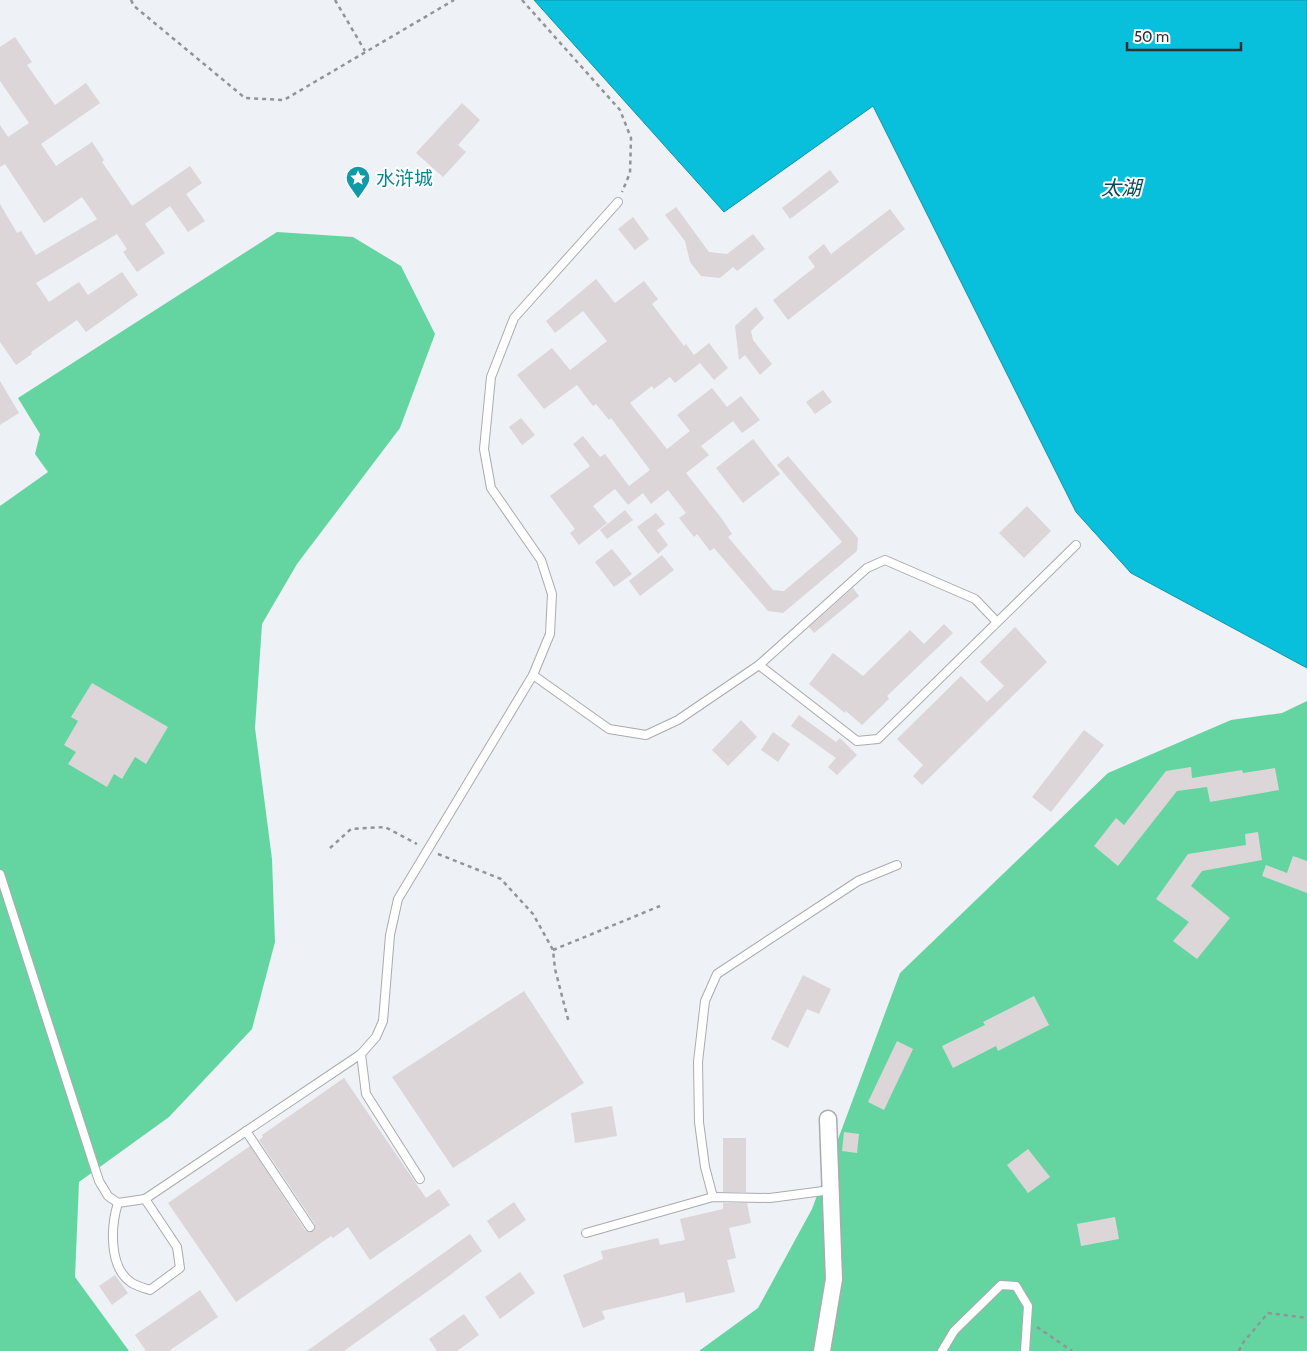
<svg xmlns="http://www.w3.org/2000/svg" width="1307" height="1351" font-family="Cabin,'Noto Sans SC',sans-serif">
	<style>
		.forest { fill: #64d5a1 }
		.water { fill: #08bfdc; stroke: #1394a9 }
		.building { fill: #dcd6d8 }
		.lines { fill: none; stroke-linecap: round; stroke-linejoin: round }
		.lane-casing { stroke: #a9abaf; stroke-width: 10 }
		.street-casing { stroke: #a9abaf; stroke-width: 19 }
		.path { stroke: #929497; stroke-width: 2.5; stroke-dasharray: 4 4; stroke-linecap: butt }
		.lane { stroke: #fff; stroke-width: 8 }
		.street { stroke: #fff; stroke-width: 16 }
		.labels { text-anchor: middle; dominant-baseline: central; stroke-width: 4; stroke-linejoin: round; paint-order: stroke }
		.culture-label { font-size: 19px; fill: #0d838f; stroke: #fdfeff; text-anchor: start }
		.water-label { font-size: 20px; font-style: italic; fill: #064a56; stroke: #fdfeff }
	</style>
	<rect width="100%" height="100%" fill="#eef1f5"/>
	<g class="forest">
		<path d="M 277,232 L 353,237 L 401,266 L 435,334 L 400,428 L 297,564 L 262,624 L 255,728 L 272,859 L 275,942 L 252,1029 L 169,1117 L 79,1182 L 75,1277 L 129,1351 L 0,1351 L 0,506 L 48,472 L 35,454 L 40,434 L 18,398 Z"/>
		<path d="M 1307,701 L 1307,1351 L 699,1351 L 758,1308 L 812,1209 L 900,973 L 1108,773 L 1231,720 L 1282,713 Z"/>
	</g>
	<path class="water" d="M 534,0 L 1307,0 L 1307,668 L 1131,573 L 1076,512 L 873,106 L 724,212 Z"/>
	<g class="building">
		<path d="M 15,37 L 32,62 L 27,65 L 55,105 L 86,83 L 100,103 L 41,144 L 56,166 L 92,142 L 104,160 L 102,162 L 132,206 L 190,166 L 202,183 L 186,194 L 205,221 L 188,232 L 170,206 L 145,224 L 165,253 L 137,272 L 123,252 L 127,249 L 117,234 L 36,283 L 49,302 L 79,282 L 88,295 L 122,272 L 138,295 L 86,332 L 77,320 L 31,352 L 32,354 L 16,365 L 0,342 L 0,204 L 17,233 L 21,231 L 36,255 L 97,219 L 82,197 L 44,223 L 5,164 L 0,167 L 0,125 L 8,137 L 29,123 L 0,81 L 0,47 Z"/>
		<path d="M 462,103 L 480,120 L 458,145 L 466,152 L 443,177 L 416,153 Z"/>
		<path d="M 830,170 L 839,182 L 790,219 L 782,208 Z"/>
		<path d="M 676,207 L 709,252 L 727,254 L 753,234 L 765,249 L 737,271 L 733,267 L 720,278 L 701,276 L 690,262 L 685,241 L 665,215 Z"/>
		<path d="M 890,209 L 905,229 L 788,320 L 773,300 L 815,267 L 808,257 L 824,244 L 831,254 Z"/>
		<path d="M 633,217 L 649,239 L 635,250 L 618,229 Z"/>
		<path d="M 596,279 L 615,303 L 644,281 L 658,299 L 652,304 L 684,346 L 686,344 L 694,355 L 709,343 L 728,368 L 714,380 L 700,363 L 675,383 L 670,377 L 654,389 L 652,386 L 630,403 L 667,449 L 690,431 L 677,415 L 712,388 L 727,407 L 741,396 L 760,420 L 742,433 L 733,421 L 701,446 L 709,455 L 686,473 L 722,519 L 732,534 L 728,537 L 773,590 L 784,591 L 842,542 L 777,465 L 788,456 L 858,538 L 857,551 L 783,613 L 768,611 L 714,548 L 710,551 L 697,534 L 694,537 L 679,518 L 686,513 L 668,490 L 651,504 L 643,493 L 628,505 L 615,489 L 593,506 L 607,523 L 579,545 L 570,533 L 575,529 L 550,496 L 590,466 L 573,444 L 583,436 L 600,457 L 605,454 L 629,486 L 650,470 L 611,418 L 609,420 L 596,404 L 593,406 L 577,385 L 544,409 L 517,375 L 552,348 L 570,370 L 607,341 L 583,311 L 555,333 L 546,321 Z"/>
		<path d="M 756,307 L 764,318 L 751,331 L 753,340 L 772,364 L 760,375 L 745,355 L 739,360 L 735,326 Z"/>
		<path d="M 0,381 L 19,413 L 0,425 Z"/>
		<path d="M 823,390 L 832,402 L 815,414 L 806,402 Z"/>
		<path d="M 521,418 L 535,435 L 522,445 L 509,427 Z"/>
		<path d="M 753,439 L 780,474 L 743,503 L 716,468 Z"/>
		<path d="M 1027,506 L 1051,531 L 1024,558 L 999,533 Z"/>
		<path d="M 625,510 L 633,520 L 607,539 L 600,530 Z"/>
		<path d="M 656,513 L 665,524 L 657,530 L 668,545 L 658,554 L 637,527 Z"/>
		<path d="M 612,549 L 632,574 L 614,587 L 595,562 Z"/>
		<path d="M 662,555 L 674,570 L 640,596 L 629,581 Z"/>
		<path d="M 853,588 L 859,596 L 814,633 L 809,627 Z"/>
		<path d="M 944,624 L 953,633 L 887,696 L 889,699 L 862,725 L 846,711 L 845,713 L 809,684 L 833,653 L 863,676 L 910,630 L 924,644 Z"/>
		<path d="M 1015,627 L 1047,662 L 922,785 L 913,776 L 923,765 L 897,739 L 961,676 L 987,702 L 1004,686 L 980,662 Z"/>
		<path d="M 92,683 L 168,727 L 146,764 L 135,757 L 122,779 L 114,774 L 107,787 L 68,764 L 76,752 L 64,745 L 78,721 L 71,717 Z"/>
		<path d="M 799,715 L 836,742 L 840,738 L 857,755 L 837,775 L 828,767 L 836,758 L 791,726 Z"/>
		<path d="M 741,720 L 757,737 L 728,766 L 712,750 Z"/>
		<path d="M 1084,730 L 1104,745 L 1051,812 L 1032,797 Z"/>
		<path d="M 773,732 L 790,744 L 778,762 L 761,750 Z"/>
		<path d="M 1191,767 L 1192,778 L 1242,770 L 1243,773 L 1275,768 L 1279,790 L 1210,802 L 1207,787 L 1177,791 L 1118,866 L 1094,846 L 1116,818 L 1124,825 L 1166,771 Z"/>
		<path d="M 1258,832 L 1262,860 L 1202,871 L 1191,886 L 1230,918 L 1197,959 L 1173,941 L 1189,922 L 1156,899 L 1188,854 L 1246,845 L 1245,834 Z"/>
		<path d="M 1293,856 L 1307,861 L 1307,893 L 1262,876 L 1266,865 L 1287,873 Z"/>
		<path d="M 803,975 L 831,989 L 819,1014 L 807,1009 L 788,1048 L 771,1039 Z"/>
		<path d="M 524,991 L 584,1083 L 453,1168 L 392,1077 Z"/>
		<path d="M 1034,996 L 1049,1025 L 998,1051 L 996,1046 L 953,1068 L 942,1046 L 985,1025 L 983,1022 Z"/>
		<path d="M 897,1041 L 913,1049 L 884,1110 L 868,1102 Z"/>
		<path d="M 344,1078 L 426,1198 L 439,1189 L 450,1205 L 370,1260 L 348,1227 L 333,1238 L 331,1236 L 236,1302 L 168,1203 L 250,1146 L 305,1230 L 313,1231 L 315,1224 L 259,1140 L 263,1137 L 262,1135 Z"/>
		<path d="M 612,1106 L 617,1136 L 575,1143 L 571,1113 Z"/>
		<path d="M 844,1132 L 859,1134 L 857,1153 L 842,1151 Z"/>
		<rect x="723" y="1138" width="23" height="54"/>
		<path d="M 1028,1149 L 1050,1177 L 1028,1193 L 1007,1165 Z"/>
		<path d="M 514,1202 L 526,1220 L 499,1239 L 487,1221 Z"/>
		<path d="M 723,1203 L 747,1203 L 751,1223 L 729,1228 L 736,1258 L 727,1260 L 735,1292 L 686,1303 L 684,1292 L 602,1311 L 605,1319 L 583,1328 L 563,1275 L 603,1259 L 601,1251 L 658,1238 L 660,1245 L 685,1240 L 680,1219 L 723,1209 Z"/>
		<path d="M 1115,1217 L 1119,1239 L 1081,1246 L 1077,1224 Z"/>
		<path d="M 470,1234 L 482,1251 L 446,1278 L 344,1351 L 307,1351 Z"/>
		<path d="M 520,1272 L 535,1293 L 500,1319 L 485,1297 Z"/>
		<path d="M 115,1275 L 128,1293 L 112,1305 L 99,1286 Z"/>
		<path d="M 200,1290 L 218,1317 L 169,1351 L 146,1351 L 135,1335 Z"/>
		<path d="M 464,1314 L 479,1335 L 457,1351 L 437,1351 L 429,1339 Z"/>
	</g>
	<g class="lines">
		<defs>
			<g id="lane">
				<path d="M 759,665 L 867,568 L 885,560 L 975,599 L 997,622"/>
				<path d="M 533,675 L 609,729 L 646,735 L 678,720 L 759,665 L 857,741 L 878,739 L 1076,545"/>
				<path d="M 0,874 L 99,1181 L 108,1196 L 118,1203 L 145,1199 L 361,1054 L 376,1037 L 383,1021 L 390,935 L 398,899 L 533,675 L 550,634 L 552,594 L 541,560 L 491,488 L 484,449 L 491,377 L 514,318 L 618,202"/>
				<path d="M 361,1054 L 366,1094 L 420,1179"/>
				<path d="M 246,1131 L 310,1227"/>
				<path d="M 713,1197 L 705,1167 L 699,1122 L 698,1062 L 705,1001 L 717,974 L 858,881 L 897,865"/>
				<path d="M 118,1203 C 111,1225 108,1268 132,1283 C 137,1286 144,1288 150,1290 L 180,1268 L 177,1247 L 145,1199"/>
				<path d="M 586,1233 L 713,1197 L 770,1198 L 831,1190"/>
				<path d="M 942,1351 L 954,1331 L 1001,1285 L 1016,1286 L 1028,1306 L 1025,1351"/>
			</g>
			<path id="street" d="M 822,1351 L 834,1279 L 828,1119"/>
		</defs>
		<use href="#lane" class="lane-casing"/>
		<use href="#street" class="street-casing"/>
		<g class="path">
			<path d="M 131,0 L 134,6 L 245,98 L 284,100 L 454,0"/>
			<path d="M 335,0 L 365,51"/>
			<path d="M 522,0 L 620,110 L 631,138 L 630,173 L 622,192"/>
			<path d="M 330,848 L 351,829 L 385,827 L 417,844"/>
			<path d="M 438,854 L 501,879 L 533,914 L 553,950 L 555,969 L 569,1023"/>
			<path d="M 553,950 L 660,906"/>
			<path d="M 1037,1327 L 1072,1351"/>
			<path d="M 1239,1351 L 1242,1344 L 1268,1313 L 1307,1318"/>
		</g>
		<use href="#lane" class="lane"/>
		<use href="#street" class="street"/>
	</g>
	<defs>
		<symbol id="sight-pin" viewBox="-11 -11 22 30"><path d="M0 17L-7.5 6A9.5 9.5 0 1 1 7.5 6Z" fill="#0f9aa8" stroke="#fdfeff"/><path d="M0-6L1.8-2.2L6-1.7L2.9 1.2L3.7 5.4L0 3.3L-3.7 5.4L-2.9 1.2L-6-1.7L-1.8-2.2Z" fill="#fff"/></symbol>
	</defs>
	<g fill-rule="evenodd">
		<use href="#sight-pin" x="344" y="164" width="28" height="38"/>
	</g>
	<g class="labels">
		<g class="culture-label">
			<text x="376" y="178">水浒城</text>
		</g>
		<g class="water-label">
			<text x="1121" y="188">太湖</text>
		</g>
	</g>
	<path d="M1127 42v8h114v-8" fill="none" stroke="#2e2f31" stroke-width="2.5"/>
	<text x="1134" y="42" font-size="15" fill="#2e2f31" stroke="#fdfeff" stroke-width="4" paint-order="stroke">50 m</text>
</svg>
